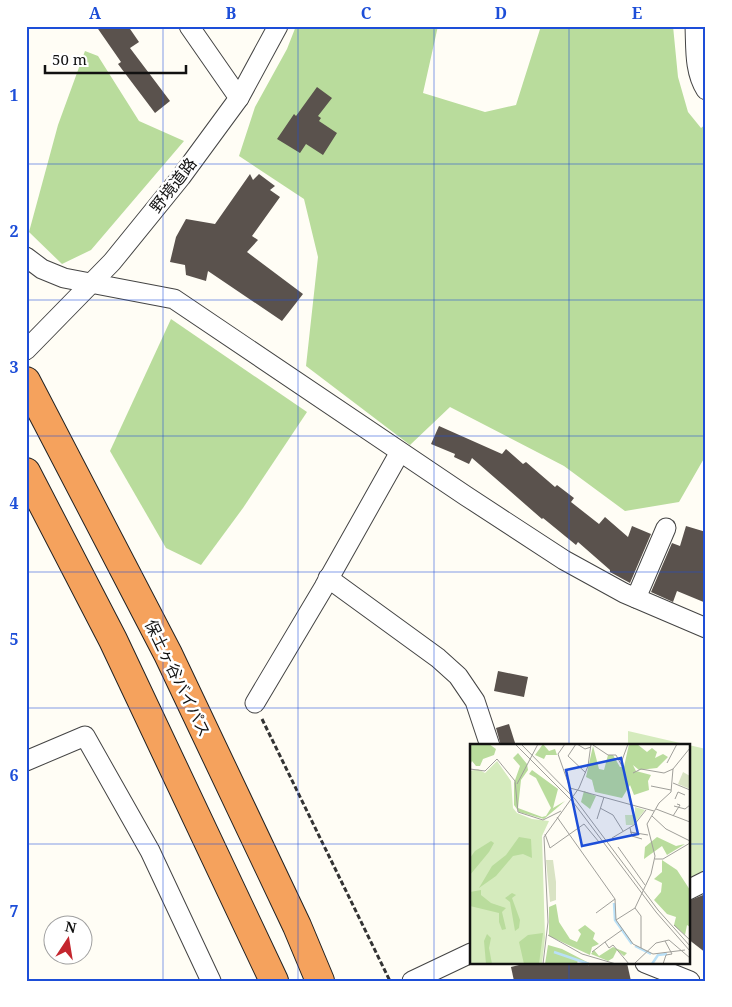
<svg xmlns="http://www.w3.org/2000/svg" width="732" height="1007" font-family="'Noto Serif','Noto Sans JP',serif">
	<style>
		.green { fill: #d5ebbd }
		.forest { fill: #b9dc9c }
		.building { fill: #5a524d }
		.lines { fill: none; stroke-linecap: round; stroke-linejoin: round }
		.minor-casing { stroke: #444; stroke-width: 21 }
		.highway-casing { stroke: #222; stroke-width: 30 }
		.path { stroke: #333; stroke-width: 3; stroke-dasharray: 5 2.5; stroke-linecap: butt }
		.minor { stroke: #fff; stroke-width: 19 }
		.highway { stroke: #f5a25d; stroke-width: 28 }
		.grid { fill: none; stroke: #1d4ed8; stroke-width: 1; stroke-opacity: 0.55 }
		.labels { text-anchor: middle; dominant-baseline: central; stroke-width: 5; stroke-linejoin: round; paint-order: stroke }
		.street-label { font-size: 16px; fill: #111; stroke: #fff }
		.inset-river { fill: none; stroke: #b9e0f7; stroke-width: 2.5 }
		.inset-road { fill: none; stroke: #a09f9a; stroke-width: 1 }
		.view { fill: #1d4ed8; fill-opacity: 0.15; stroke: #1d4ed8; stroke-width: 2.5 }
		.inset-edge { fill: none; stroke: #111; stroke-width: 2.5 }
		.neatline { fill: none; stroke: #1d4ed8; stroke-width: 2 }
		.grid-label { font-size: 16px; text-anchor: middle; font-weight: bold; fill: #1d4ed8 }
	</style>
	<rect width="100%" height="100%" fill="#fffdf5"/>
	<path class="green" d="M 628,731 L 706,749 L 706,873 L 688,880 L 688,746 L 628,746 Z"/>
	<g class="forest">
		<path d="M 296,26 L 438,26 L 423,93 L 485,112 L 516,105 L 541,26 L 673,26 L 678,77 L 688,112 L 701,128 L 706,124 L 706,455 L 679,502 L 625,511 L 564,466 L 450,407 L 410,445 L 306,366 L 318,257 L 304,199 L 239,156 L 255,107 L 287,49 Z"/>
		<path d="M 85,51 L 98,56 L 139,121 L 184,141 L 91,250 L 62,264 L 29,232 L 58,125 Z"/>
		<path d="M 171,319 L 307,412 L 243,508 L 201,565 L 166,548 L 110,451 Z"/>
	</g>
	<g class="building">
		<path d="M 96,26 L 128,26 L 139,42 L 130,48 L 170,101 L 155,113 L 118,64 L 121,62 Z"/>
		<path d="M 317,87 L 332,98 L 318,116 L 321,118 L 319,121 L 337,133 L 323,155 L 306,144 L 300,153 L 277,139 L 294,114 L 296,116 Z"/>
		<path d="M 250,174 L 253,180 L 259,174 L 275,186 L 270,190 L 280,197 L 252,236 L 258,240 L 247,252 L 303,294 L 282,321 L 208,271 L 206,281 L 186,275 L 185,265 L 170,262 L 176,237 L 186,219 L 215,224 Z"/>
		<path d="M 439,426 L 502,454 L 506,449 L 523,464 L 526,462 L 555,487 L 557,485 L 574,498 L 571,502 L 599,524 L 605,517 L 628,537 L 632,526 L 651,534 L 630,583 L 610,572 L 610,570 L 578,542 L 576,545 L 543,518 L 542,519 L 472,458 L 469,464 L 454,457 L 455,454 L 431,444 Z"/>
		<path d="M 686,526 L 706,532 L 706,603 L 677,591 L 673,602 L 651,592 L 672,543 L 680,546 Z"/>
		<path d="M 498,671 L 528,677 L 524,697 L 494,691 Z"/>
		<path d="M 509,724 L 516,746 L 501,746 L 496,728 Z"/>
		<path d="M 703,895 L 706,897 L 706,953 L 688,939 L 688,901 Z"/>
		<path d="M 527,963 L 627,963 L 631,981 L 514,981 L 511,967 Z"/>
	</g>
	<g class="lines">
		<defs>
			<g id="minor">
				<path d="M 189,26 L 239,98"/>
				<path d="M 695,26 C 696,48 694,71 706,90"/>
				<path d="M 26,257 L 42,269 L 64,278 L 174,299 L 466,496 L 564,560 L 624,593 L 706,628"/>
				<path d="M 26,350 L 112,262 L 181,177 L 239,98 L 278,26"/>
				<path d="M 328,578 L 438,658 L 458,676 L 475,701 L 490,746"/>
				<path d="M 636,598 L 666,528"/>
				<path d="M 255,703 L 324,587 L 400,452"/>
				<path d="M 26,761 L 85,736 L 150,851 L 211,981"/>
				<path d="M 688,890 L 706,881"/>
				<path d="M 645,963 L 690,981"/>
				<path d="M 412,981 L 471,953"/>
			</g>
			<g id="highway">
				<path d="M 26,381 L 168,654 L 297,926 L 320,981"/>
				<path d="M 26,472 L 113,640 L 274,981"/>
			</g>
		</defs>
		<use href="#minor" class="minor-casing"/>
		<use href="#highway" class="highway-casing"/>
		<path class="path" d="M 262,719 L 390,981"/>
		<use href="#minor" class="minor"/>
		<use href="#highway" class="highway"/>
	</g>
	<path class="grid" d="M 163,26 L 163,981M 298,26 L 298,981M 434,26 L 434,981M 569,26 L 569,746M 26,164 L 706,164M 26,300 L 706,300M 26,436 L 706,436M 26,572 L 706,572M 26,708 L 706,708M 26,844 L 471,844M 688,844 L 706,844M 569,963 L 569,981"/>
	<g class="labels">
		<g class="street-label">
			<text transform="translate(173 185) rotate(-52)">野境道路</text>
			<text transform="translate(178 678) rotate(64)">保土ヶ谷バイパス</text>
		</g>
	</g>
	<g transform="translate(470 744)">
		<rect width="220" height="220" fill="#fffdf5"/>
		<path d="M 27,17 L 41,37 L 43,64 L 47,69 L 62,75 L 79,77 L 72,92 L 75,194 L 72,220 L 0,220 L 0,27 L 8,25 L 15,29 ZM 165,63 L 175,66 L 163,81 L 156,81 L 155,71 L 165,71 Z" fill="#d5ebbd"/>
		<path d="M 0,0 L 19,0 L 26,5 L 24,11 L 13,15 L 10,22 L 6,22 L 2,17 L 0,21 ZM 73,0 L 79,7 L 85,5 L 87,11 L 76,11 L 74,15 L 65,11 ZM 159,0 L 167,0 L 177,8 L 182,4 L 187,8 L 185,14 L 193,10 L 198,13 L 187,24 L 169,26 L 163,21 L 166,27 L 181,31 L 178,37 L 179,46 L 164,51 L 160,41 L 152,54 L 125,48 L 122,36 L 116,33 L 123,2 L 129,25 L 134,26 L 138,11 L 143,11 L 150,23 L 154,23 ZM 48,9 L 57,20 L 58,26 L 51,36 L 48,64 L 72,73 L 76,72 L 81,64 L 66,34 L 59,30 L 62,26 L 88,45 L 83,64 L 95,57 L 74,75 L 49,68 L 44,61 L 44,39 L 50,22 L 43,14 ZM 114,47 L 126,52 L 120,65 L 111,58 ZM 49,93 L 61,95 L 62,114 L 53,110 L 43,112 L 26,132 L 9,144 L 22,122 L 36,111 ZM 187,93 L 206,102 L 215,100 L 197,111 L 192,102 L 174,115 L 175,103 ZM 21,97 L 24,99 L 19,108 L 0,131 L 0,114 L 5,107 ZM 192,116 L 207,126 L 220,146 L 220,183 L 217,181 L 215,191 L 204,181 L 206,173 L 197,170 L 184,156 L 191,148 L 192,139 L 184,135 L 192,128 ZM 11,146 L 11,151 L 21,159 L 36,164 L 32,168 L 36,185 L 32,186 L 29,178 L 29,169 L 0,162 L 0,148 ZM 42,149 L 46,151 L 42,154 L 50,176 L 49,184 L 45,187 L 40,158 L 35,154 ZM 86,160 L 89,178 L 100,195 L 107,198 L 111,190 L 108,186 L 115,181 L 125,189 L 123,195 L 129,200 L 122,203 L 120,211 L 79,192 L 79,163 ZM 73,189 L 69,220 L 54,220 L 49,198 L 58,191 ZM 17,190 L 21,194 L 19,204 L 22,220 L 16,220 L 14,197 ZM 78,201 L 92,205 L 121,220 L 108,216 L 107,220 L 75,220 ZM 143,203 L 157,209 L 154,212 L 147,206 L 143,214 L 138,217 L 121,210 L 124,206 L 129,212 Z" fill="#b9dc9c"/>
		<path d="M 213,28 L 220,32 L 220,45 L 208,40 ZM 76,116 L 83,116 L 86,138 L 86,156 L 80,158 Z" fill="#d9e3c4"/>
		<path class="inset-river" d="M 144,159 L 145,176 L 162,200M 165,202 L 181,210M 84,208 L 119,220M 182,220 L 188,211 L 197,210"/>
		<path class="inset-road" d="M 45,0 L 103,58 L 186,168 L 220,207M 51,0 L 105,55 L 188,166 L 220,202M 95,0 L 88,10 L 100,44 L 184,67M 106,0 L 98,12 L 116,29M 107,0 L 115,5 L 121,3M 123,1 L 138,11 L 146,11 L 153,24M 151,19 L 158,0M 197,19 L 207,0M 0,25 L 15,27 L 27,15 L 45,37 L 48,68 L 73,76 L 91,67M 163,29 L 171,25 L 194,29 L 203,25M 203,39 L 220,46M 47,40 L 68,0M 181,42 L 201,46M 205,55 L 208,48 L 215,51M 204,62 L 215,65 L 220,61M 130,64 L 143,71 L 153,87M 186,65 L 220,78M 182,72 L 196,85 L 220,97M 203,72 L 210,61 L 207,60M 87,73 L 145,155 L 146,176 L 163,200 L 183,210 L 215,206M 127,75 L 134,53M 160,84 L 162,92 L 172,95M 160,88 L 178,91M 75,90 L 80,104 L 114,80 L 129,98M 142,94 L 164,81 L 176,66M 148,103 L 175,141M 185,115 L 193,115 L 220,99M 165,164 L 171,172 L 171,204M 126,169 L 145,155M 146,176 L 165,164 L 181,130 L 185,112 L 177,80 L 189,59 L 201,48 L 203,25 L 220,4M 204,181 L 220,196M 152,186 L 135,198 L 139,204 L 143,201 L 159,220M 78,191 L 112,210 L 146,220M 122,208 L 135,198M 73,220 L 78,178 L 74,93 L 109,44 L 118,22 L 121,0M 164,220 L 186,199 L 199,196 L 220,214M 193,220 L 196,211 L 202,210 L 195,197"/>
		<path class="view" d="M 151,14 L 168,90 L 112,102 L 96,26 Z"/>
		<rect width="220" height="220" class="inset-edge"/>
	</g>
	<rect width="732" height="1007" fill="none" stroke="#ffffff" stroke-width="55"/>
	<g transform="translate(68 940) rotate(12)"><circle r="24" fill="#ffffff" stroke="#a0a0a0"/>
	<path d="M0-4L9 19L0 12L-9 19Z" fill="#c4262e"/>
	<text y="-8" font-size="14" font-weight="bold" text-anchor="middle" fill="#111111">N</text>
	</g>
	<path d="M45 65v8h141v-8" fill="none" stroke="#111111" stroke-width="2.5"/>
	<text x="52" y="65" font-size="15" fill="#111111" stroke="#ffffff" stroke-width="4" paint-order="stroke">50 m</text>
	<rect x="28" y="28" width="676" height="952" class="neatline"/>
	<g class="grid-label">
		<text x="95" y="19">A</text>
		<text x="231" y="19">B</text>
		<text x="366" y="19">C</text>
		<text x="501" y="19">D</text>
		<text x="637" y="19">E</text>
		<text x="14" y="101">1</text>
		<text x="14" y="237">2</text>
		<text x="14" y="373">3</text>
		<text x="14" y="509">4</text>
		<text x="14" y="645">5</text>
		<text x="14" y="781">6</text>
		<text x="14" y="917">7</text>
	</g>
</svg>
